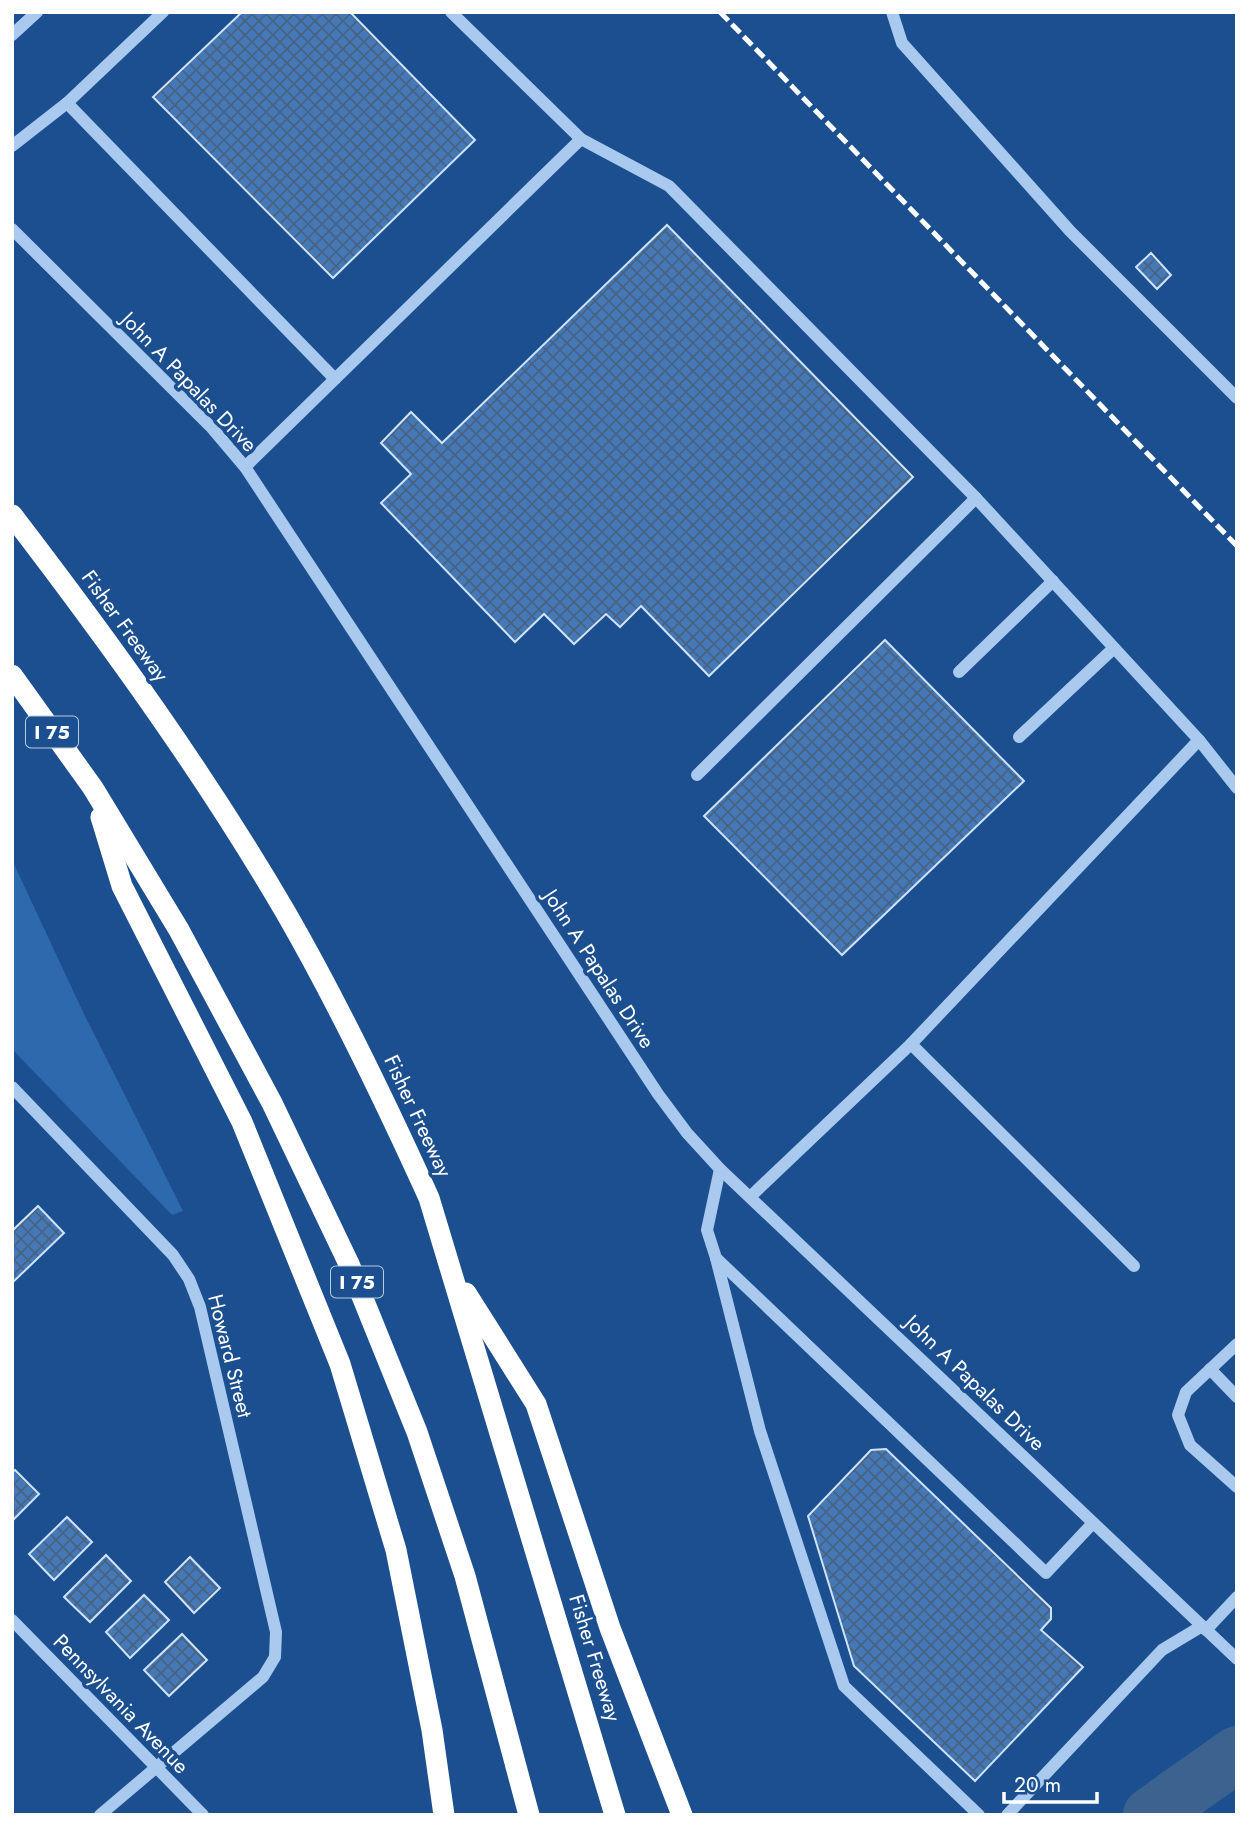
<svg xmlns="http://www.w3.org/2000/svg" width="1249" height="1827" font-family="Jost,sans-serif">
	<style>
		.green { fill: #2e69ad }
		.lines { fill: none; stroke-linecap: round; stroke-linejoin: round }
		.river { stroke: #3c6290; stroke-width: 56 }
		.building { fill: url(#building-cross-hatch); stroke: #cfe3fa; stroke-width: 2 }
		.minor { stroke: #a9c9ee; stroke-width: 12 }
		.highway { stroke: #fff; stroke-width: 21 }
		.rail { stroke: #fff; stroke-width: 5; stroke-dasharray: 12 5; stroke-linecap: butt }
		.labels { text-anchor: middle; dominant-baseline: central; stroke-width: 7; stroke-linejoin: round; paint-order: stroke }
		.shield { fill: #1b4f8f; stroke: #bbcadd; stroke-width: 2 }
		.shield-label { font-size: 19px; font-weight: bold; fill: #fff }
		.street-label { font-size: 21px; fill: #fff; stroke: #1b4f8f }
	</style>
	<defs>
		<pattern id="building-cross-hatch" width="8" height="8" patternUnits="userSpaceOnUse" patternTransform="scale(1.75)"><rect width="8" height="8" fill="#4478b7"/><path d="M0 0l8 8M0 8l8-8" fill="none" stroke="#486282"/></pattern>
	</defs>
	<rect width="100%" height="100%" fill="#1b4f8f"/>
	<path class="green" d="M 12,860 L 84,1014 L 183,1211 L 172,1215 L 12,1049 Z"/>
	<g class="lines">
		<path class="river" d="M 1151,1815 L 1237,1754"/>
	</g>
	<g class="building">
		<path d="M 242,12 L 350,12 L 475,140 L 333,278 L 153,97 Z"/>
		<path d="M 667,225 L 913,477 L 709,676 L 641,606 L 620,627 L 606,614 L 574,644 L 544,614 L 515,642 L 381,503 L 411,474 L 381,443 L 411,412 L 442,443 Z"/>
		<path d="M 1151,253 L 1171,275 L 1157,289 L 1136,267 Z"/>
		<path d="M 885,640 L 1024,781 L 842,955 L 704,816 Z"/>
		<path d="M 38,1206 L 64,1233 L 12,1283 L 12,1231 Z"/>
		<path d="M 886,1449 L 1051,1608 L 1051,1619 L 1041,1630 L 1083,1667 L 975,1781 L 854,1666 L 808,1516 L 871,1450 Z"/>
		<path d="M 15,1470 L 39,1494 L 12,1521 L 12,1472 Z"/>
		<path d="M 67,1517 L 92,1542 L 54,1580 L 29,1554 Z"/>
		<path d="M 106,1555 L 131,1581 L 90,1622 L 64,1597 Z"/>
		<path d="M 190,1557 L 220,1588 L 194,1613 L 165,1582 Z"/>
		<path d="M 144,1595 L 169,1620 L 130,1658 L 106,1632 Z"/>
		<path d="M 182,1634 L 207,1660 L 169,1696 L 144,1670 Z"/>
	</g>
	<g class="lines">
		<g class="minor">
			<path d="M 892,12 L 902,43 L 1070,231 L 1237,398"/>
			<path d="M 12,35 L 37,12"/>
			<path d="M 67,103 L 335,379 L 245,467"/>
			<path d="M 581,139 L 669,186 L 976,498"/>
			<path d="M 12,146 L 67,103 L 163,12"/>
			<path d="M 12,229 L 212,428 L 245,467 L 658,1094 L 687,1133 L 720,1169 L 1237,1659"/>
			<path d="M 335,379 L 581,139 L 451,12"/>
			<path d="M 959,672 L 1053,581"/>
			<path d="M 1019,737 L 1114,648"/>
			<path d="M 1199,740 L 1237,788"/>
			<path d="M 697,775 L 976,498 L 1199,740 L 911,1044"/>
			<path d="M 12,1087 L 173,1255 L 189,1279 L 200,1307 L 276,1632 L 275,1657 L 263,1677 L 100,1815"/>
			<path d="M 720,1169 L 707,1230 L 716,1258 L 1046,1573 L 1093,1523"/>
			<path d="M 751,1196 L 911,1044 L 1134,1266"/>
			<path d="M 716,1258 L 760,1431 L 844,1686 L 979,1815"/>
			<path d="M 1237,1344 L 1186,1392 L 1178,1415 L 1190,1445 L 1237,1487"/>
			<path d="M 1210,1369 L 1237,1397"/>
			<path d="M 12,1620 L 203,1815"/>
			<path d="M 1206,1630 L 1237,1597"/>
			<path d="M 1007,1815 L 1162,1650 L 1202,1626"/>
		</g>
		<g class="highway">
			<path d="M 12,515 C 110,643 205,774 286,913 C 339,1005 385,1101 429,1198 L 615,1815"/>
			<path d="M 12,675 L 93,788 L 179,930 L 272,1103 L 349,1264 L 417,1432 L 465,1576 L 529,1815"/>
			<path d="M 101,817 L 122,886 L 242,1122 L 340,1364 L 396,1550 L 432,1730 L 444,1815"/>
			<path d="M 466,1293 L 536,1404 L 610,1628 L 682,1815"/>
		</g>
		<path class="rail" d="M 720,12 L 1237,546"/>
	</g>
	<g class="labels">
		<g class="shield">
			<rect x="26" y="716.5" width="52" height="31" rx="5"/>
			<rect x="331" y="1266.5" width="52" height="31" rx="5"/>
		</g>
		<g class="shield-label">
			<text x="52" y="732">I 75</text>
			<text x="357" y="1282">I 75</text>
		</g>
		<g class="street-label">
			<text transform="translate(189 382) rotate(46)">John A Papalas Drive</text>
			<text transform="translate(125 626) rotate(54)">Fisher Freeway</text>
			<text transform="translate(599 969) rotate(57)">John A Papalas Drive</text>
			<text transform="translate(418 1116) rotate(65)">Fisher Freeway</text>
			<text transform="translate(230 1356) rotate(76)">Howard Street</text>
			<text transform="translate(975 1383) rotate(44)">John A Papalas Drive</text>
			<text transform="translate(595 1658) rotate(73)">Fisher Freeway</text>
			<text transform="translate(121 1704) rotate(46)">Pennsylvania Avenue</text>
		</g>
	</g>
	<rect width="1249" height="1827" fill="none" stroke="#ffffff" stroke-width="28"/>
	<path d="M1004 1792v10h93v-10" fill="none" stroke="#ffffff" stroke-width="3.5"/>
	<text x="1014" y="1792" font-size="21" fill="#ffffff" stroke="#1b4f8f" stroke-width="5" paint-order="stroke">20 m</text>
</svg>
